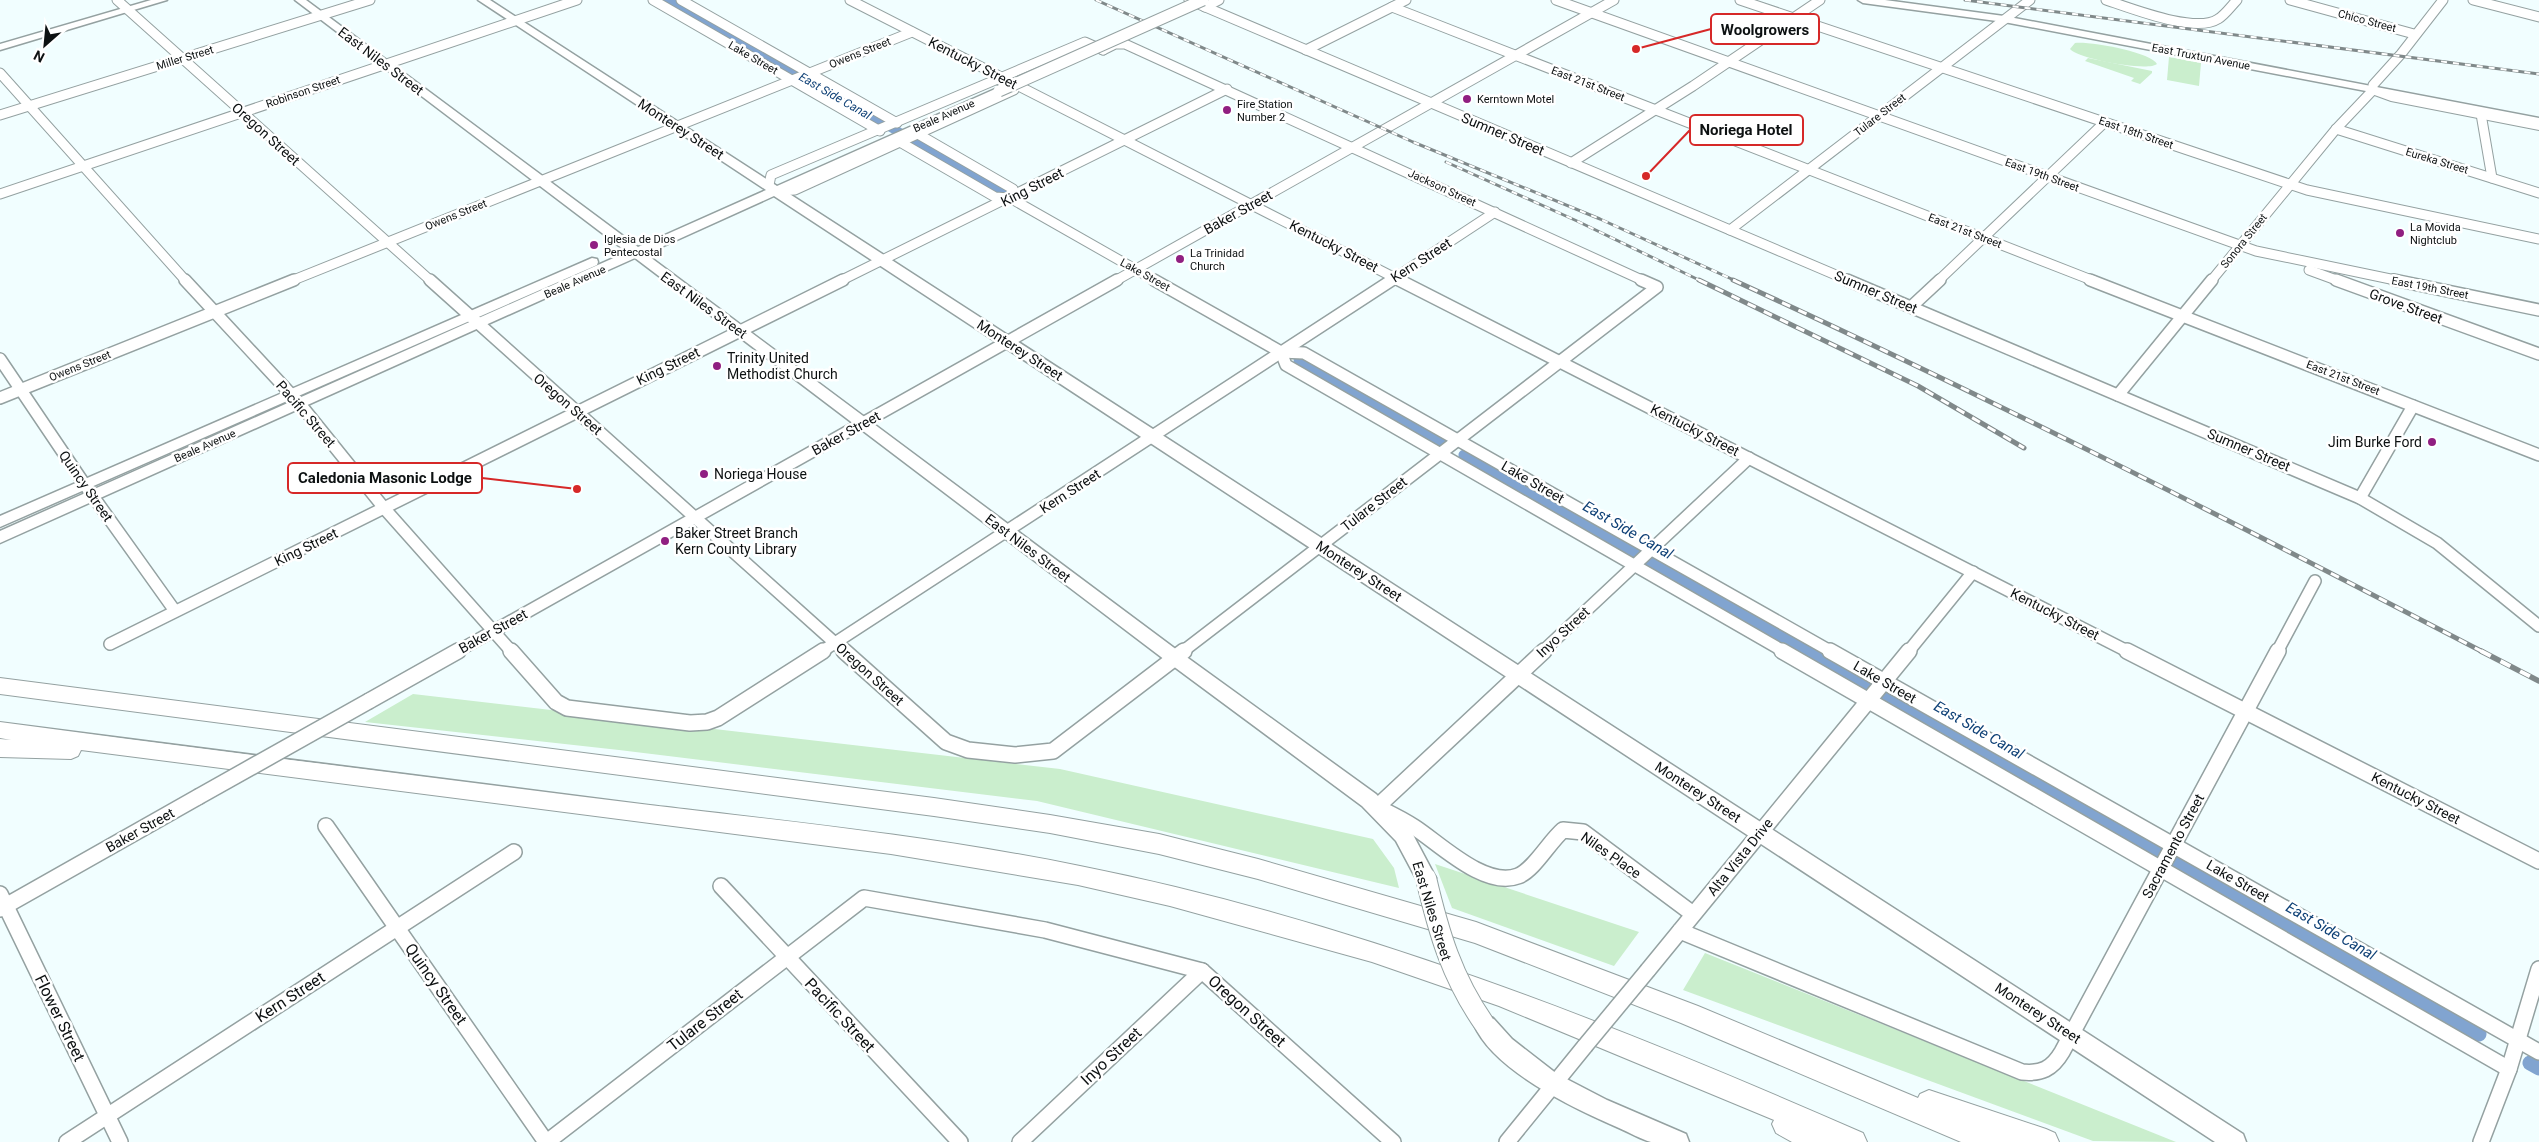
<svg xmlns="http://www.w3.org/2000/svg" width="2539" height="1142" font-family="Roboto,sans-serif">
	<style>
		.green { fill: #caeecd }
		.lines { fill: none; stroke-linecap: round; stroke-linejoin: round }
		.canal-far2 { stroke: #81a4d0; stroke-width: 9 }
		.canal-far1 { stroke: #81a4d0; stroke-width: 11 }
		.canal { stroke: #81a4d0; stroke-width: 15 }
		.minor-far2-casing { stroke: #94a1a1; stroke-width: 11 }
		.minor-far1-casing { stroke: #94a1a1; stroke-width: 14 }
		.minor-casing { stroke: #94a1a1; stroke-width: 18 }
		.major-casing { stroke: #94a1a1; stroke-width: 3 }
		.highway-casing { stroke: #94a1a1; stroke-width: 2 }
		.minor-far2 { stroke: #fff; stroke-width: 9 }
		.minor-far1 { stroke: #fff; stroke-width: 11 }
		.minor { stroke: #fff; stroke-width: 15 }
		.major { fill: #fff; fill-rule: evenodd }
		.highway { fill: #fff; fill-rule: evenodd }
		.rail-far2-casing { stroke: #80898a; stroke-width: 3 }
		.rail-far1-casing { stroke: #80898a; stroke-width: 5 }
		.rail-casing { stroke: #80898a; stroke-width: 5.5 }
		.rail-far2 { stroke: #fff; stroke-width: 2; stroke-dasharray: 6; stroke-linecap: butt }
		.rail-far1 { stroke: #fff; stroke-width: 3; stroke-dasharray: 9; stroke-linecap: butt }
		.rail { stroke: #fff; stroke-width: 4; stroke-dasharray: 11; stroke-linecap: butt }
		.minor-bridge-casing { stroke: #94a1a1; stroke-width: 18; stroke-linecap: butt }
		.major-bridge-far1-casing { stroke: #94a1a1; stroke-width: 13; stroke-linecap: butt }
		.major-bridge-casing { stroke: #94a1a1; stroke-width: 22; stroke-linecap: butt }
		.minor-bridge { stroke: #fff; stroke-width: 15 }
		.major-bridge-far1 { stroke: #fff; stroke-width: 11 }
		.major-bridge { stroke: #fff; stroke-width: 20 }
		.poi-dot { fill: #901f81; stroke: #fff; stroke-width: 2 }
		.labels { text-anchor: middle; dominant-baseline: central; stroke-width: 5; stroke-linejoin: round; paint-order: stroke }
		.far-street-label { font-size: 11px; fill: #0d1112; stroke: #fff }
		.far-poi-label { font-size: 11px; fill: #0d1112; stroke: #fff; text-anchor: start }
		.far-water-label { font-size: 12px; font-style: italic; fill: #0e4076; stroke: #fff }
		.street-label { font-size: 14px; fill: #0d1112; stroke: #fff }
		.poi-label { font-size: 14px; fill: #0d1112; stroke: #fff; text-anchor: start }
		.water-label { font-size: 15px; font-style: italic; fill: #0e4076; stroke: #fff }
		.near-street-label { font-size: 16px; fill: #0d1112; stroke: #fff }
		.leader { fill: none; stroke: #d62828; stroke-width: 2 }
		.callout-dot { fill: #d62828; stroke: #fff; stroke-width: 2 }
		.callout { fill: #fff; stroke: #d62828; stroke-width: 2 }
		.callout-label { font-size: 15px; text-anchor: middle; font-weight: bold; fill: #0d1112 }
	</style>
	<rect width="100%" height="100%" fill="#f1feff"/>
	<g class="green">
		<path d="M 2075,43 C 2089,41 2151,52 2157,64 C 2148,72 2078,59 2070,49 Z"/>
		<path d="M 2169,57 L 2201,63 L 2199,86 L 2167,80 Z"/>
		<path d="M 2088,58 L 2152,71 L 2152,73 L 2140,84 L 2131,81 L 2134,78 L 2085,61 Z"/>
		<path d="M 413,694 L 1060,769 L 1373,839 L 1394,868 L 1399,888 L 1037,801 L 619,750 L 365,722 Z"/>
		<path d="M 1435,864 L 1639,932 L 1614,966 L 1452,908 Z"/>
		<path d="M 1705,953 L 2176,1142 L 2093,1141 L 1683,990 Z"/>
	</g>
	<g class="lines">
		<path class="canal-far2" d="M 668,0 L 1002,191"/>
		<g class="canal-far1">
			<path d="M 1299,360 L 1443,443"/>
			<path d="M 1464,455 L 1809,652"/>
		</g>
		<g class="canal">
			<path d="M 1807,651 L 2479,1034"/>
			<path d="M 2530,1063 L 2539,1068"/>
		</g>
		<defs>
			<g id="minor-far2">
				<path d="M 117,0 L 431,281"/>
				<path d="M 653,0 L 880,131"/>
				<path d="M 681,0 L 897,123"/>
				<path d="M 850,0 L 1401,281"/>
				<path d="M 1189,0 L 1850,281"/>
				<path d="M 1556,0 L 2256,251 L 2400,281"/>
				<path d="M 1740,0 L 2307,190 L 2539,239"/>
				<path d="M 2106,0 C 2131,8 2195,34 2218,19 C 2225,15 2231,6 2237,0"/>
				<path d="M 2290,0 L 2414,34"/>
				<path d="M 2473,0 L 2539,17"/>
				<path d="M 1205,7 L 1219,0"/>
				<path d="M 1392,7 L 2094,281"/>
				<path d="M 1103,50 L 1115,44 L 1125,44 L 1644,281"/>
				<path d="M 1306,50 L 1406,0"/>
				<path d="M 0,73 L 186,281"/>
				<path d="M 2373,85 L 2401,54 L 2443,0"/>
				<path d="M 2481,114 L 2492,178"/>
				<path d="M 0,115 L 370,0"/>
				<path d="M 2336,129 L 2539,193"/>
				<path d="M 918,134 L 1013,189 L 1010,198"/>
				<path d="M 900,142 L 995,197 L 1010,198 L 1156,281"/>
				<path d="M 1571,163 L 1693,86 L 1820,0"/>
				<path d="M 769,185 L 771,175 L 1085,42 L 1103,50"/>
				<path d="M 777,191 L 795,190 L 1014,90"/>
				<path d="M 0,194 L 577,0"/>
				<path d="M 1730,230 L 2030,0"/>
				<path d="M 2309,270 L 2339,281"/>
				<path d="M 291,281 L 912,32"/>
				<path d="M 840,281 L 1227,89"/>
				<path d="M 1115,281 L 1614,0"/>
				<path d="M 1390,281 L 1495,212"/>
				<path d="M 1938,281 L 2105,122"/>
				<path d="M 2211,281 L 2336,129 L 2373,90"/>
			</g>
			<g id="minor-far1">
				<path d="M 185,280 L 300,404 L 384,508 L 512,652"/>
				<path d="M 430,280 L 845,652"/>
				<path d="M 1154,280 L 1281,352 L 1304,353 L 1832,652"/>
				<path d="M 1399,280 L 2129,652"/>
				<path d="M 1847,280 L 2360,498 L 2437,543 L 2539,626"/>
				<path d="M 2090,280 L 2539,455"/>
				<path d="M 2336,280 L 2539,354"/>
				<path d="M 2394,280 L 2539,310"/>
				<path d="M 1911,307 L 1940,280"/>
				<path d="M 1281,352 L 1286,365 L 1785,652"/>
				<path d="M 0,359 L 85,485 L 175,611"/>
				<path d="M 2118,395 L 2212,280"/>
				<path d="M 0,398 L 294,280"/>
				<path d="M 2360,498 L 2413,406"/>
				<path d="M 110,644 L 843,280"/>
				<path d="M 456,652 L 1117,280"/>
				<path d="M 821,652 L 1392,280"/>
				<path d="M 1182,652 L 1657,287 L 1641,280"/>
				<path d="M 1542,652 L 1749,458"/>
				<path d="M 1908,652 L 1973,572"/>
				<path d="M 2277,652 L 2315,581"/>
			</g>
			<g id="minor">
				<path d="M 511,651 L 556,702 L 567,708 L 690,723 L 707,722 L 718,718 L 823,651"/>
				<path d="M 844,651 L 946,742 L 968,750 L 1015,755 L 1053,751 L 1184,651"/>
				<path d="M 1544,651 L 1377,807 C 1389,813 1402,819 1414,827 C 1439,843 1485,889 1518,876 C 1534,870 1549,842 1563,830 L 1583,832 L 1693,914"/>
				<path d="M 1782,651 L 2509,1069"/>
				<path d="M 1830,651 L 2539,1052"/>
				<path d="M 2127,651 L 2539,861"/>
				<path d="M 369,701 L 458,651"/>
				<path d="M 326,826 L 546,1142"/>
				<path d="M 721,886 L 960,1142"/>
				<path d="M 0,894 L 120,1142"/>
				<path d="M 0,909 L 198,797"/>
				<path d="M 1680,931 L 2022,1072 C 2041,1074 2052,1069 2062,1052 L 2278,651"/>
				<path d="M 1648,970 L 1909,651"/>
				<path d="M 67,1142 L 514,852"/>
				<path d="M 547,1142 L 864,898 L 1045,930 L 1202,971 L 1393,1142"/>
				<path d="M 1020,1142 L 1202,971"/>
				<path d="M 1507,1142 L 1585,1046"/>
				<path d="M 2481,1142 L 2509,1069 L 2539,969"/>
			</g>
			<g id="major">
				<path d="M 151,0 L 167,0 L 0,50 L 0,44 Z"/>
				<path d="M 295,0 L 306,0 L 638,247 L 766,190 L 478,0 L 490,0 L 777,186 L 995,89 L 1003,89 L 1003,93 L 785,191 L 2243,1134 L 2246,1142 L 2215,1142 L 774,196 L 646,254 L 1181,653 L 1376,794 L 1410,829 L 1436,878 L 1433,884 L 1426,887 L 1419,884 L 1396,841 L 1362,806 L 1169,663 L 635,258 L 0,543 L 0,531 L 627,252 Z"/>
				<path d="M 1858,0 L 1885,0 L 2004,16 L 2539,118 L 2539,124 L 2004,22 L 1863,3 Z"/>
				<path d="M 592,258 L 597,259 L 598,262 L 597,265 L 0,527 L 0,516 Z"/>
				<path d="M 1485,1015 L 1493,1018 L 1512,1039 L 1557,1074 L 1607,1100 L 1686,1134 L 1689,1142 C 1678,1142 1662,1142 1651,1142 C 1640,1139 1629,1132 1619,1128 C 1575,1109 1494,1071 1474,1025 L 1477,1018 Z"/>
			</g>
			<g id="highway">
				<path d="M 2373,86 L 2398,95 L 2539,122 L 2539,130 L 2391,101 L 2369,93 L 2367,90 L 2369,87 Z"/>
				<path d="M 0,678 L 934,798 L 1050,815 L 1159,834 L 1258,859 L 1476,922 L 1698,1006 L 1918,1098 L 1920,1094 L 1929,1090 L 2046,1129 L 2055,1133 L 2059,1142 L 1961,1142 L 1681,1023 L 1475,943 L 1258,879 L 1159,854 L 1050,833 L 934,816 L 0,694 Z"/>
				<path d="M 0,722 C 217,751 434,778 650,805 C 794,822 938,837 1080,866 C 1352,920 1610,1022 1863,1133 L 1867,1142 L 1792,1142 L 1776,1133 L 1772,1124 L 1774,1120 L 1499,1006 L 1372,962 L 1170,906 L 1078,885 L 891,854 L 81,750 L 78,756 L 71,759 L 0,757 L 0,739 L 11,740 L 0,738 Z"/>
			</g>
		</defs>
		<use href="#minor-far2" class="minor-far2-casing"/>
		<use href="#minor-far1" class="minor-far1-casing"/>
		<use href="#minor" class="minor-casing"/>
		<use href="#major" class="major-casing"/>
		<use href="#highway" class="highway-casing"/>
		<use href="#minor-far2" class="minor-far2"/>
		<use href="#minor-far1" class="minor-far1"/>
		<use href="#minor" class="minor"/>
		<use href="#major" class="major"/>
		<use href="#highway" class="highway"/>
		<defs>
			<g id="rail-far2">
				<path d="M 1096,0 L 1413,142 L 1600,219 L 1736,281"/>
				<path d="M 1965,0 L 2539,74"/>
				<path d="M 1446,162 L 1577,221 L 1701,281"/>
			</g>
			<g id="rail-far1">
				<path d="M 1699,280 L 1918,386 L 2024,448"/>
				<path d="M 1733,280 C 1987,396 2235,523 2483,652"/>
			</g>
			<path id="rail" d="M 2481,651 L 2539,681"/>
		</defs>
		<use href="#rail-far2" class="rail-far2-casing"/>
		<use href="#rail-far1" class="rail-far1-casing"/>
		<use href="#rail" class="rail-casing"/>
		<use href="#rail-far2" class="rail-far2"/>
		<use href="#rail-far1" class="rail-far1"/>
		<use href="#rail" class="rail"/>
		<defs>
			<g id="minor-bridge">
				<path d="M 198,797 L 369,701"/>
				<path d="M 1585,1046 L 1648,970"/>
			</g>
			<path id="major-bridge-far1" d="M 999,91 L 1203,0"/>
			<path id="major-bridge" d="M 1426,878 C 1439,934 1452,978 1485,1025"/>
		</defs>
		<use href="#minor-bridge" class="minor-bridge-casing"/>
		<use href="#major-bridge-far1" class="major-bridge-far1-casing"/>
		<use href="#major-bridge" class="major-bridge-casing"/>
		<use href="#minor-bridge" class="minor-bridge"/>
		<use href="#major-bridge-far1" class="major-bridge-far1"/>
		<use href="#major-bridge" class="major-bridge"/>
	</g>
	<g class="poi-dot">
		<circle cx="1467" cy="99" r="5"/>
		<circle cx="1227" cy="110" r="5"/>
		<circle cx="2400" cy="233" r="5"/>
		<circle cx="594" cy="245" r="5"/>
		<circle cx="1180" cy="259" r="5"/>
		<circle cx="717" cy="366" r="5"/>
		<circle cx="2432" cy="442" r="5"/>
		<circle cx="704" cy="474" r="5"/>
		<circle cx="665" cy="541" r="5"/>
	</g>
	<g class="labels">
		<g class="far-street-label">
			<text transform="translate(2367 21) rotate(15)">Chico Street</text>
			<text transform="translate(860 53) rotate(-22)">Owens Street</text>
			<text transform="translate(2201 57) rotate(11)">East Truxtun Avenue</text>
			<text transform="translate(185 58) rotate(-17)">Miller Street</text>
			<text transform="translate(753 58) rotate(30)">Lake Street</text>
			<text transform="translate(1588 84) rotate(21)">East 21st Street</text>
			<text transform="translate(303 92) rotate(-19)">Robinson Street</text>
			<text transform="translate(1880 115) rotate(-38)">Tulare Street</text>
			<text transform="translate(944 116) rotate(-24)">Beale Avenue</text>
			<text transform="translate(2136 133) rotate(19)">East 18th Street</text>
			<text transform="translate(2437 161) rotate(17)">Eureka Street</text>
			<text transform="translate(2042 175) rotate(20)">East 19th Street</text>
			<text transform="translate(1442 188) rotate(25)">Jackson Street</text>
			<text transform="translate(456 215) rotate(-22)">Owens Street</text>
			<text transform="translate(1965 231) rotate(21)">East 21st Street</text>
			<text transform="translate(2244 241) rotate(-51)">Sonora Street</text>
			<text transform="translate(1145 275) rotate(29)">Lake Street</text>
			<text transform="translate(575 282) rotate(-24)">Beale Avenue</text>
			<text transform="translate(2430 288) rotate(11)">East 19th Street</text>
			<text transform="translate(80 366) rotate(-22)">Owens Street</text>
			<text transform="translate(2343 378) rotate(21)">East 21st Street</text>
			<text transform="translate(205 446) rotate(-24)">Beale Avenue</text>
		</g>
		<g class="far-poi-label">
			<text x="1477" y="99">Kerntown Motel</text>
			<text x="1237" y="104">Fire Station<tspan x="1237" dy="13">Number 2</tspan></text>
			<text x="2410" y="227">La Movida<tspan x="2410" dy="13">Nightclub</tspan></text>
			<text x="604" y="239">Iglesia de Dios<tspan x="604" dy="13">Pentecostal</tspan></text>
			<text x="1190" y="253">La Trinidad<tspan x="1190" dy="13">Church</tspan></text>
		</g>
		<g class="far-water-label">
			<text transform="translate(835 96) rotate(30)">East Side Canal</text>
		</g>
		<g class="street-label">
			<text transform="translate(381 61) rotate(37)">East Niles Street</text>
			<text transform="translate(973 63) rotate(27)">Kentucky Street</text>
			<text transform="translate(681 129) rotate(33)">Monterey Street</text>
			<text transform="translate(266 134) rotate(42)">Oregon Street</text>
			<text transform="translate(1503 134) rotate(23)">Sumner Street</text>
			<text transform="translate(1032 187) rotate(-27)">King Street</text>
			<text transform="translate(1238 212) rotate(-29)">Baker Street</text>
			<text transform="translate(1334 246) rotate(27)">Kentucky Street</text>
			<text transform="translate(1421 260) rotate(-33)">Kern Street</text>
			<text transform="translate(1876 292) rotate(23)">Sumner Street</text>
			<text transform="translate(704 305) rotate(36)">East Niles Street</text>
			<text transform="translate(2406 306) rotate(20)">Grove Street</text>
			<text transform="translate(1020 350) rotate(33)">Monterey Street</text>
			<text transform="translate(668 366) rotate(-26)">King Street</text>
			<text transform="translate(568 404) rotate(41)">Oregon Street</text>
			<text transform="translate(306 414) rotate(49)">Pacific Street</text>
			<text transform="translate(1695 430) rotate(27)">Kentucky Street</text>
			<text transform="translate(846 433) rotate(-29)">Baker Street</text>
			<text transform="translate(2249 450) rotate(23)">Sumner Street</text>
			<text transform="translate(1533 482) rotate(30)">Lake Street</text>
			<text transform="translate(86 486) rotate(55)">Quincy Street</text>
			<text transform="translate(1070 491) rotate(-33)">Kern Street</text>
			<text transform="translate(1374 504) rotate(-38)">Tulare Street</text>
			<text transform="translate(306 547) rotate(-26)">King Street</text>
			<text transform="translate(1028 548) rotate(37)">East Niles Street</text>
			<text transform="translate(1359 571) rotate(33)">Monterey Street</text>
			<text transform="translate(2055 614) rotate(27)">Kentucky Street</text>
			<text transform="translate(493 631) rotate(-29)">Baker Street</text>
			<text transform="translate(1563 632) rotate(-43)">Inyo Street</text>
			<text transform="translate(870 674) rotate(42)">Oregon Street</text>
			<text transform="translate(1885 682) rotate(30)">Lake Street</text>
			<text transform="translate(1698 792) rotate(33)">Monterey Street</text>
			<text transform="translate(2416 798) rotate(27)">Kentucky Street</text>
			<text transform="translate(140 830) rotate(-29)">Baker Street</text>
			<text transform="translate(2173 846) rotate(-62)">Sacramento Street</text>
			<text transform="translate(1611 855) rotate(35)">Niles Place</text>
			<text transform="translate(1740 857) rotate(-51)">Alta Vista Drive</text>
			<text transform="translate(2238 881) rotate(30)">Lake Street</text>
			<text transform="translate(1432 911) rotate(73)">East Niles Street</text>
			<text transform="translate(2038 1013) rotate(33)">Monterey Street</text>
		</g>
		<g class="poi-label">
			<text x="727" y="358">Trinity United<tspan x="727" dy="16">Methodist Church</tspan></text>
			<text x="2422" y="442" text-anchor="end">Jim Burke Ford</text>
			<text x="714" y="474">Noriega House</text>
			<text x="675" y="533">Baker Street Branch<tspan x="675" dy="16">Kern County Library</tspan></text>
		</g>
		<g class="water-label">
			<text transform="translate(1628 530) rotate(30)">East Side Canal</text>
			<text transform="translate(1979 730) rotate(30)">East Side Canal</text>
			<text transform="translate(2331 931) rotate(30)">East Side Canal</text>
		</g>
		<g class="near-street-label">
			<text transform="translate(436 984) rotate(55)">Quincy Street</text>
			<text transform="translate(290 997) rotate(-33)">Kern Street</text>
			<text transform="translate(1247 1011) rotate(42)">Oregon Street</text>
			<text transform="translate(840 1015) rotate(47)">Pacific Street</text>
			<text transform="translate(60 1018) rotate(64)">Flower Street</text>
			<text transform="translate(705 1020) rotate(-38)">Tulare Street</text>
			<text transform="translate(1111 1056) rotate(-43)">Inyo Street</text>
		</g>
	</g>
	<path class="leader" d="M1636 49L1711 29M1646 176L1690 130M577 489L482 478"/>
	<g class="callout-dot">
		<circle cx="1636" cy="49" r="5"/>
		<circle cx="1646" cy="176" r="5"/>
		<circle cx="577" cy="489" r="5"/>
	</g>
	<g class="callout">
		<rect x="1711" y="14" width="108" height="30" rx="5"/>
		<rect x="1690" y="115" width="113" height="30" rx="5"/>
		<rect x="288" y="463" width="194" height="30" rx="5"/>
	</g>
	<g class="callout-label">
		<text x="1765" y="35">Woolgrowers</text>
		<text x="1746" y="135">Noriega Hotel</text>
		<text x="385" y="483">Caledonia Masonic Lodge</text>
	</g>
	<g transform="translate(45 45) rotate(207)" stroke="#ffffff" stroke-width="4" paint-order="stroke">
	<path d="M0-4L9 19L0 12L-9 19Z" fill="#0d1112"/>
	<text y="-8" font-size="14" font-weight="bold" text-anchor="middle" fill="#0d1112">N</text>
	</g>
</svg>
